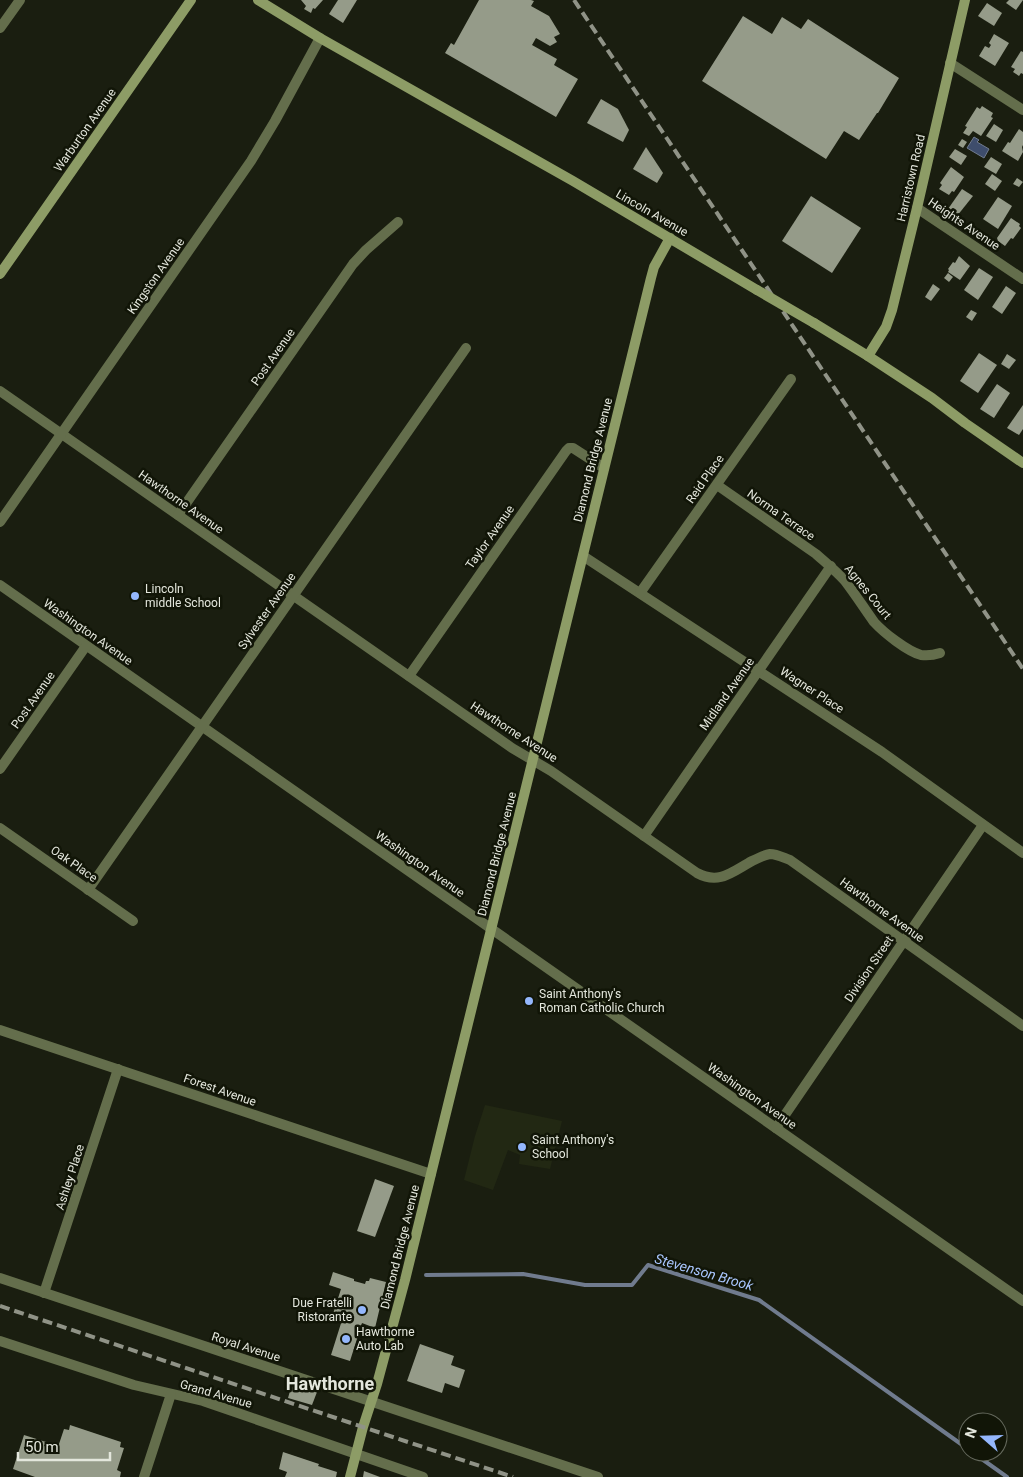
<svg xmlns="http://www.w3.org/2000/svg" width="1023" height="1477" font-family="Roboto,sans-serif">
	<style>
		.built { fill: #222813 }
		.water { fill: #3e4d6c; stroke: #707b8e }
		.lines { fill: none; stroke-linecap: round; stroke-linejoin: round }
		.stream { stroke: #707b8e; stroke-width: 4 }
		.building { fill: #959b89 }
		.street { stroke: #646e4c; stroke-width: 10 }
		.secondary { stroke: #8d9c66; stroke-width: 10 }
		.rail { stroke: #909387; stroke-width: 4; stroke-dasharray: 10 5; stroke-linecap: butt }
		.secondary-bridge { stroke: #8d9c66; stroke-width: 10 }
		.poi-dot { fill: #94b7fd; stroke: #111507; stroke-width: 2 }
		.labels { text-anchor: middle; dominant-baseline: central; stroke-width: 5; stroke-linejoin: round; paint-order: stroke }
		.street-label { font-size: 12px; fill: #e4e7dd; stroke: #111507 }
		.poi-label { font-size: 12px; fill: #e4e7dd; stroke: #111507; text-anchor: start }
		.water-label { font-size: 14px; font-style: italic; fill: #a9c6fe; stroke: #111507 }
		.district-label { font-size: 18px; font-weight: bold; fill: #e4e7dd; stroke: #111507 }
	</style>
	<rect width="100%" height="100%" fill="#1a1e10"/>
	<path class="built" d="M 485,1105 L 562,1121 L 550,1169 L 519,1164 L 520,1155 L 508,1150 L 493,1190 L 464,1180 L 475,1136 Z"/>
	<path class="water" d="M 974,137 L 979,140 L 977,142 L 989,149 L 984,158 L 967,148 Z"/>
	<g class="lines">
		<g class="stream">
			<path d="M 426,1275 L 523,1274 L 585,1285 L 632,1285 L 648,1265 L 759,1300 L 968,1449"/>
			<path d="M 972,1452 L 1007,1477"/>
		</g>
	</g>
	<g class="building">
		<path d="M 301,0 L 323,0 L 315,9 L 313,8 L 311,13 L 304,9 L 306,6 Z"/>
		<path d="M 338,0 L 357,0 L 343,23 L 329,14 Z"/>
		<path d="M 479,0 L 531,0 L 534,1 L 531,6 L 549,16 L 560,34 L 554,37 L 557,42 L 550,46 L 536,38 L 532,45 L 557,59 L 554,65 L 578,79 L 556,117 L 445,53 L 451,43 L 454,45 Z"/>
		<path d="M 1009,0 L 1023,0 L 1016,10 L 1006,3 Z"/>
		<path d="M 987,3 L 1002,13 L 994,26 L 978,16 Z"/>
		<path d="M 743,16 L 772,34 L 782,17 L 801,29 L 808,19 L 899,78 L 878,113 L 877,113 L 859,140 L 844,131 L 826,159 L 702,81 Z"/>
		<path d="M 994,34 L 1009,43 L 995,66 L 979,56 L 985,46 L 989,48 L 991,45 L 989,43 Z"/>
		<path d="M 1021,51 L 1023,52 L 1023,74 L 1021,73 L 1019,76 L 1013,72 L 1015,69 L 1011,67 Z"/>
		<path d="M 601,99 L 618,109 L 629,130 L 623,142 L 587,123 Z"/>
		<path d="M 982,106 L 993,113 L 991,117 L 993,118 L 981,136 L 973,131 L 969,136 L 963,133 L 967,127 L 965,126 L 977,107 L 980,109 Z"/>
		<path d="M 994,124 L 1003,130 L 996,142 L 986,136 Z"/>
		<path d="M 1019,129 L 1023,132 L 1023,145 L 1022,147 L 1023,152 L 1018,161 L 1002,151 L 1008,142 L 1010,143 Z"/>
		<path d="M 962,139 L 967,142 L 963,148 L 958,145 Z"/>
		<path d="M 646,147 L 663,173 L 657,183 L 633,169 Z"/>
		<path d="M 955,149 L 967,156 L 961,165 L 949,157 Z"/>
		<path d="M 991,157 L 1002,164 L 996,174 L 984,167 Z"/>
		<path d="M 951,167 L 964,177 L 954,192 L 952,191 L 949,195 L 939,189 L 942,185 L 940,183 Z"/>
		<path d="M 992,174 L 1002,181 L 995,191 L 985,184 Z"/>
		<path d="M 1017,178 L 1023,182 L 1019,187 L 1013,184 Z"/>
		<path d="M 962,189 L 973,196 L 957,216 L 948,209 Z"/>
		<path d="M 811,196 L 861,228 L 832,273 L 782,241 Z"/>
		<path d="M 998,197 L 1012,206 L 998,229 L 983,219 Z"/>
		<path d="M 1011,218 L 1020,224 L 1019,226 L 1021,228 L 1013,239 L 1011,238 L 1005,246 L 998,241 L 997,238 Z"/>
		<path d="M 959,256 L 970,266 L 960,280 L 948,272 L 949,270 L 948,269 L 953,262 L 955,263 Z"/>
		<path d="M 979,268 L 993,277 L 978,300 L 964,290 Z"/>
		<path d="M 948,273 L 953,277 L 949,282 L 944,278 Z"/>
		<path d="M 933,284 L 940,289 L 931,301 L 925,297 Z"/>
		<path d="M 1006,286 L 1016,293 L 1002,314 L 992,307 Z"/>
		<path d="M 971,310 L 977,313 L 972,321 L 966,317 Z"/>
		<path d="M 979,353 L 997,365 L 978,393 L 960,381 Z"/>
		<path d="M 1007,354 L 1016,360 L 1009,369 L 1001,364 Z"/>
		<path d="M 997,384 L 1010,393 L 994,418 L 980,409 Z"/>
		<path d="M 1023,405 L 1023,429 L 1019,435 L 1007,428 Z"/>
		<path d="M 375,1179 L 394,1186 L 375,1237 L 357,1231 Z"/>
		<path d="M 333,1272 L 354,1279 L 354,1281 L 365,1284 L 366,1281 L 369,1281 L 370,1278 L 386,1282 L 375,1328 L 362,1323 L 350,1361 L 331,1355 L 343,1317 L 333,1314 L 341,1289 L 329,1285 Z"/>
		<path d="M 420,1344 L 454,1356 L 451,1365 L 465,1370 L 459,1388 L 445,1383 L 442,1393 L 407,1381 Z"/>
		<path d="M 292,1384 L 317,1392 L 312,1405 L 288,1398 Z"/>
		<path d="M 70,1425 L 121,1442 L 120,1447 L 124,1448 L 117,1470 L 121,1472 L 120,1477 L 35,1477 L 13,1469 L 24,1435 L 46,1442 L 44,1446 L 57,1450 L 64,1429 L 69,1430 Z"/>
		<path d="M 283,1452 L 319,1464 L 318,1466 L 337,1472 L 336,1477 L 285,1477 L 287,1472 L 279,1469 Z"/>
		<path d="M 364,1471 L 380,1477 L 363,1477 Z"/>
	</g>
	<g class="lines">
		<g class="street">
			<path d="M 0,28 L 20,0"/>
			<path d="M 950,63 L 1023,110"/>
			<path d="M 917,208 L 1023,279"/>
			<path d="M 0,391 L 512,748 L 551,771 L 697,873 C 719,885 732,872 752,861 C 758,858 764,855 770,854 C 777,854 784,858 790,860 L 1023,1026"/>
			<path d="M 717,485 L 816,554 C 826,563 836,571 845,581 C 855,594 864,608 874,622 C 884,633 907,651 921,655 C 928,656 934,655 940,653"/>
			<path d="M 178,515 L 353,264 L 366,250 L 398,222"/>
			<path d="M 0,522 L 251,161 L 275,121 L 320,38"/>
			<path d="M 583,556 L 882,752 L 1023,853"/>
			<path d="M 0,585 L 1023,1301"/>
			<path d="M 640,593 L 791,379"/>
			<path d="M 409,676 L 566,451 L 569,448 L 573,448 L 604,468"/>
			<path d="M 0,769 L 86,646"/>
			<path d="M 0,828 L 133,921"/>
			<path d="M 644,836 L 831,566"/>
			<path d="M 88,890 L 466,348"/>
			<path d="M 0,1030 L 431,1174"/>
			<path d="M 776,1128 L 983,825"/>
			<path d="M 0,1278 L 598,1477"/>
			<path d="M 44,1293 L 118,1069"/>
			<path d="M 0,1341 L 134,1385 L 203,1401 L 423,1477"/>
			<path d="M 144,1477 L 171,1394"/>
		</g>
		<g class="secondary">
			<path d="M 258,0 L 320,38 L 573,181 L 757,290"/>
			<path d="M 0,274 L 191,0"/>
			<path d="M 814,323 L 868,356 L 932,398 L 965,423 L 1023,463"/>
			<path d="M 868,356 L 886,327 L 892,310 L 917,208 L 965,0"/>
			<path d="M 350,1477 L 363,1427 L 377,1384 L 405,1280 L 651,278 L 654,267 L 670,238"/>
		</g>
		<g class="rail">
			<path d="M 574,0 L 1023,669"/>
			<path d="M 0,1306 L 513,1477"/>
		</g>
		<path class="secondary-bridge" d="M 757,290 L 814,323"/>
	</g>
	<g class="poi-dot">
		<circle cx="135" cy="596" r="5"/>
		<circle cx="529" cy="1001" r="5"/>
		<circle cx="522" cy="1147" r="5"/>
		<circle cx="362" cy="1310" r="5"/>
		<circle cx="346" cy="1339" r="5"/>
	</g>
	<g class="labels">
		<g class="street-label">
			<text transform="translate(85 130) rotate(-55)">Warburton Avenue</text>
			<text transform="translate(911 178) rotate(-77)">Harristown Road</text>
			<text transform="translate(652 213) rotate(30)">Lincoln Avenue</text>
			<text transform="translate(964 224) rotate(34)">Heights Avenue</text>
			<text transform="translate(156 276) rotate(-55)">Kingston Avenue</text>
			<text transform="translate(273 357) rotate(-55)">Post Avenue</text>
			<text transform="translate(593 460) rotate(-76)">Diamond Bridge Avenue</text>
			<text transform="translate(705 479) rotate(-55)">Reid Place</text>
			<text transform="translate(181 502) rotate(35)">Hawthorne Avenue</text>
			<text transform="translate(781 515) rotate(35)">Norma Terrace</text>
			<text transform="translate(490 537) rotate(-55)">Taylor Avenue</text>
			<text transform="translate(868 592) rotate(51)">Agnes Court</text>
			<text transform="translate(267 611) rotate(-55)">Sylvester Avenue</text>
			<text transform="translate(88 632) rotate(35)">Washington Avenue</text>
			<text transform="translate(812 690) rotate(33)">Wagner Place</text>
			<text transform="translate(727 694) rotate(-55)">Midland Avenue</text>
			<text transform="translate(33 700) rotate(-55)">Post Avenue</text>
			<text transform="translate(514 732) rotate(33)">Hawthorne Avenue</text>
			<text transform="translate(497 854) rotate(-76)">Diamond Bridge Avenue</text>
			<text transform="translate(74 864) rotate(35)">Oak Place</text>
			<text transform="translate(420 864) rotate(35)">Washington Avenue</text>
			<text transform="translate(882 910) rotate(36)">Hawthorne Avenue</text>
			<text transform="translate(869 969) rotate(-56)">Division Street</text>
			<text transform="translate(220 1090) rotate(19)">Forest Avenue</text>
			<text transform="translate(752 1096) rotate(35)">Washington Avenue</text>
			<text transform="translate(70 1177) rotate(-72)">Ashley Place</text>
			<text transform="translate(400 1247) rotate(-76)">Diamond Bridge Avenue</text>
			<text transform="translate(246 1347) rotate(18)">Royal Avenue</text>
			<text transform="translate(216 1394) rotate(16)">Grand Avenue</text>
		</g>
		<g class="poi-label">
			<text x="145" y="589">Lincoln<tspan x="145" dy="14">middle School</tspan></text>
			<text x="539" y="994">Saint Anthony's<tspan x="539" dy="14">Roman Catholic Church</tspan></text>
			<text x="532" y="1140">Saint Anthony's<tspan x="532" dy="14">School</tspan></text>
			<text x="352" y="1303" text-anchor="end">Due Fratelli<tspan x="352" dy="14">Ristorante</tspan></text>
			<text x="356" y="1332">Hawthorne<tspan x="356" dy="14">Auto Lab</tspan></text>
		</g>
		<g class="water-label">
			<text transform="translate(704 1272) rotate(16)">Stevenson Brook</text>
		</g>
		<g class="district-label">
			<text x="330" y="1383">Hawthorne</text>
		</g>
	</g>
	<g transform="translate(983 1437) rotate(290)"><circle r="24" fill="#111507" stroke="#65695d"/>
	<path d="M0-4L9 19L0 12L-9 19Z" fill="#94b7fd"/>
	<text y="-8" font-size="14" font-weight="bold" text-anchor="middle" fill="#e4e7dd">N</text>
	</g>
	<path d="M18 1452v8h92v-8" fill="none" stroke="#e4e7dd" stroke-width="2.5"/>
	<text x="25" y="1452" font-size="15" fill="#e4e7dd" stroke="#111507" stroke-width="4" paint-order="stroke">50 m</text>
</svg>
